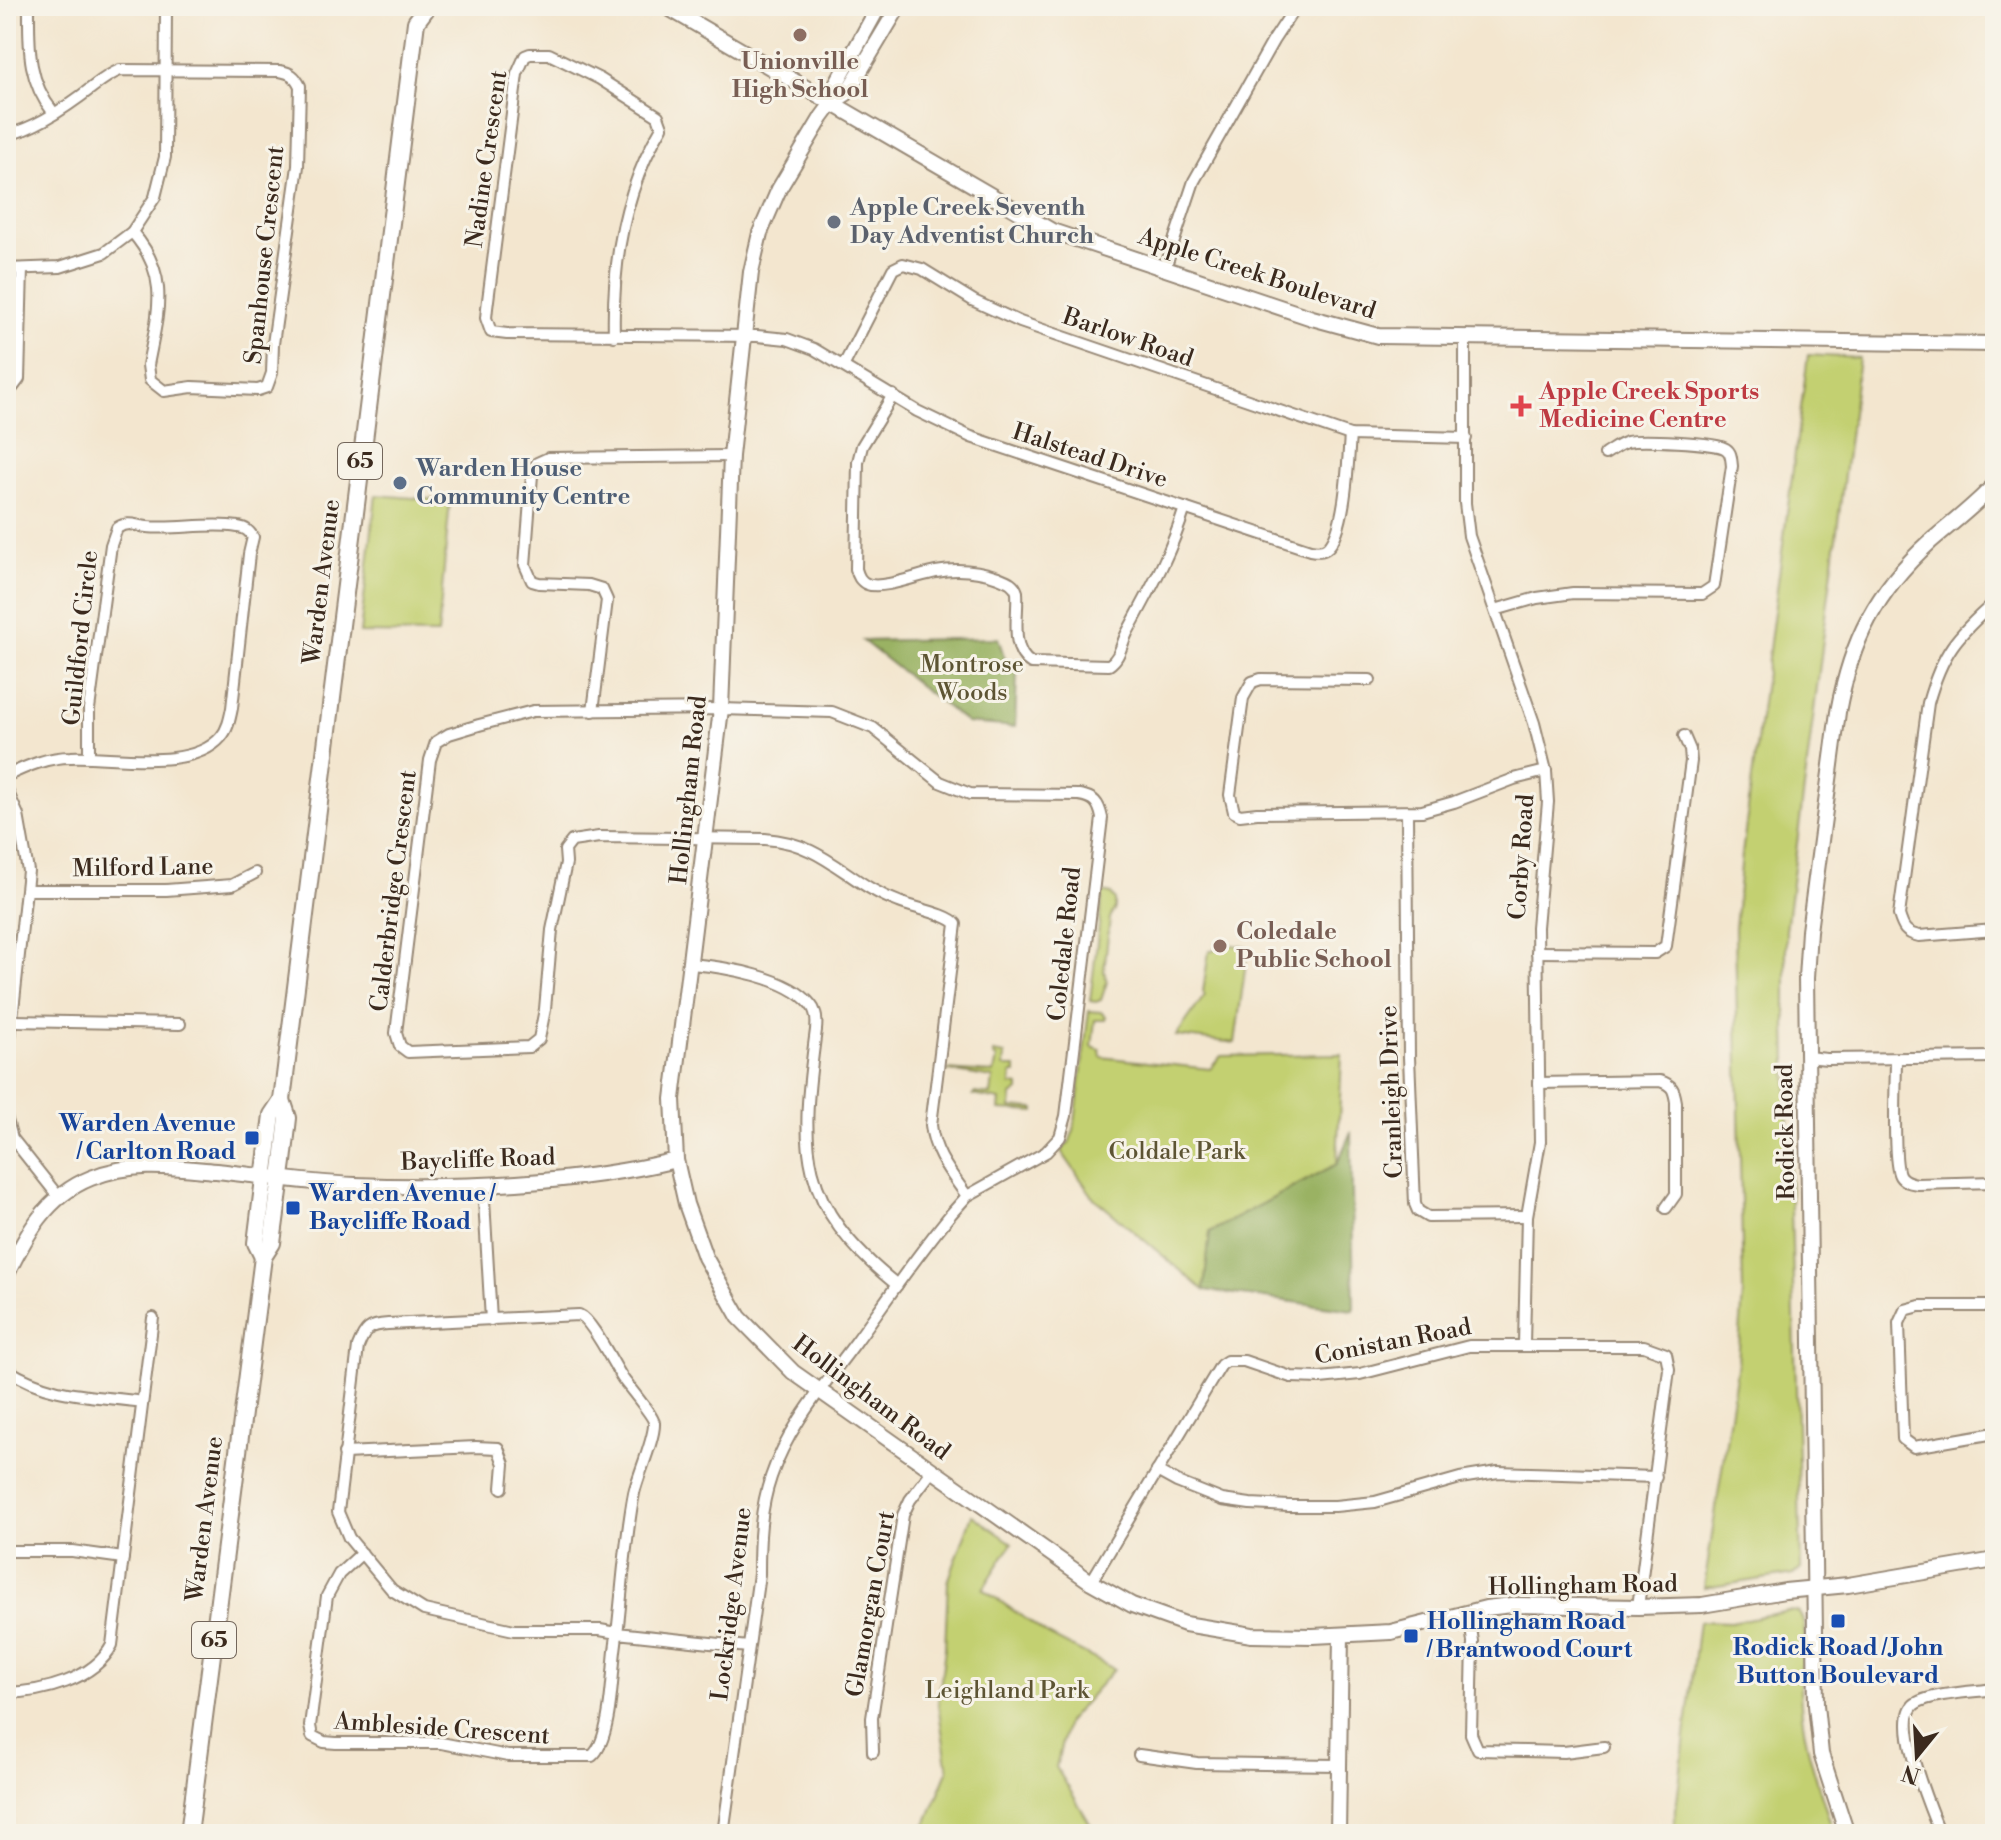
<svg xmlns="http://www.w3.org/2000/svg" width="2001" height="1840" font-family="'Libre Bodoni',serif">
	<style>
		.green { fill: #c3d071; stroke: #7f7d48; stroke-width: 2 }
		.forest { fill: #9ab263; stroke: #6a6e40; stroke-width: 2 }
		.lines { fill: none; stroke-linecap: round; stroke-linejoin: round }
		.street-casing { stroke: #978876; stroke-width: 14 }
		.secondary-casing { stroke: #978876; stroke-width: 18 }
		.primary-casing { stroke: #978876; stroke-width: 20 }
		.street { stroke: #fff; stroke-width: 10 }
		.secondary { stroke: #fff; stroke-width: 14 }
		.primary { stroke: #fff; stroke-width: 16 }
		.education-dot { fill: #8d6e63; stroke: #f7f3e8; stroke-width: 3 }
		.worship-dot { fill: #6b7280; stroke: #f7f3e8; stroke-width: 3 }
		.health-dot { fill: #e0444e; stroke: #f7f3e8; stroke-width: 3 }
		.service-dot { fill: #5c6f8a; stroke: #f7f3e8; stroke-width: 3 }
		.transit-dot { fill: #1a4fb4; stroke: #f7f3e8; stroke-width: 3 }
		.labels { text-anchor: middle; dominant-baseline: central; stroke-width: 6; stroke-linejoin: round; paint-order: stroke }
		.shield { fill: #f7f3e8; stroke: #73665b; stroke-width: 2 }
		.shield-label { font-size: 22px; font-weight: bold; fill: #3b2a1e }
		.education-label { font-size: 24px; font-weight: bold; fill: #785e54; stroke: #f7f3e8 }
		.street-label { font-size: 24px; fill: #3b2a1e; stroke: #f7f3e8 }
		.worship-label { font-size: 24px; font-weight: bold; fill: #5b616d; stroke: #f7f3e8; text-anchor: start }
		.health-label { font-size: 24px; font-weight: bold; fill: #be3a42; stroke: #f7f3e8; text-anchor: start }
		.service-label { font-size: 24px; font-weight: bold; fill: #4e5e75; stroke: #f7f3e8; text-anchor: start }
		.park-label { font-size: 24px; fill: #5d5433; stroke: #f7f3e8 }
		.transit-label { font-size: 24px; font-weight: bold; fill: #164399; stroke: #f7f3e8; text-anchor: start }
	</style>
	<rect width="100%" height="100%" fill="#f7f3e8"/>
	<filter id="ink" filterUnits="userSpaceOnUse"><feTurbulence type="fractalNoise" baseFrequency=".0125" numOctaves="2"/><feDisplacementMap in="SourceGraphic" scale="16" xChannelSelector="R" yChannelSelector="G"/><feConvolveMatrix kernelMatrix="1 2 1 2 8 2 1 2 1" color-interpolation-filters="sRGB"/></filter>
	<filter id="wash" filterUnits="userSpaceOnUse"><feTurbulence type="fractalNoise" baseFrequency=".006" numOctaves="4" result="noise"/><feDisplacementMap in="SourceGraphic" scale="32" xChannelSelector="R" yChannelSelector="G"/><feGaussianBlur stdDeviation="1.8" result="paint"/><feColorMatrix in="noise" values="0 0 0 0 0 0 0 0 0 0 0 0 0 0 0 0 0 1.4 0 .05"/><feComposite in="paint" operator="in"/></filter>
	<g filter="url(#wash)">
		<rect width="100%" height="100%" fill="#f3e6cf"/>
		<g class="green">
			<path d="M 1808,355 L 1859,358 L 1786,930 L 1786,1026 L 1801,1569 L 1794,1574 L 1704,1588 L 1738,1362 L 1743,1293 L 1735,929 L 1742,854 Z"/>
			<path d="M 376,495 L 450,501 L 438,634 L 360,633 Z"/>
			<path d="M 1103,892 L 1111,894 L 1115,900 L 1115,908 L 1110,918 L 1104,971 L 1107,982 L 1101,1000 L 1096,1002 L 1090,1001 Z"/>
			<path d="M 1216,943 L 1248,947 L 1235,1043 L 1176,1036 L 1205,995 L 1203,992 L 1209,950 L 1215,950 Z"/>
			<path d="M 1089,1011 L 1101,1012 L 1106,1017 L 1105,1020 L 1095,1020 L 1092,1047 L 1100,1050 L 1101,1057 L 1210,1069 L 1221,1056 L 1342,1054 L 1337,1164 L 1210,1232 L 1204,1290 L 1094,1198 L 1061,1151 L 1069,1143 L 1074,1130 Z"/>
			<path d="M 993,1053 L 1005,1055 L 1004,1067 L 1016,1067 L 1016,1073 L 1012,1073 L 1011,1085 L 1019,1086 L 1019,1091 L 1012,1096 L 1011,1108 L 1035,1109 L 1035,1112 L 999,1110 L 1000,1100 L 973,1095 L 974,1093 L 991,1095 L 993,1078 L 944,1070 L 994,1073 L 997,1058 L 993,1056 Z"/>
			<path d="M 972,1515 L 1012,1543 L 983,1589 L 1048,1635 L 1114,1669 L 1067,1722 L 1056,1767 L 1091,1825 L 1091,1834 L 922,1834 L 948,1771 L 938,1704 L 945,1648 L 948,1582 Z"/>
			<path d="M 1788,1611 L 1798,1612 C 1812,1628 1800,1664 1800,1684 C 1800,1738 1818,1783 1834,1834 L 1673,1834 L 1699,1621 L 1731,1622 Z"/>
		</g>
		<g class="forest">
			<path d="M 998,638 L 1005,659 L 1017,674 L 1015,727 L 967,723 L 863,641 Z"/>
			<path d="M 1351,1132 L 1354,1310 L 1204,1290 L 1210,1232 L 1337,1164 Z"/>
		</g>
	</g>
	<g filter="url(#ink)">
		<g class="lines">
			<defs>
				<g id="street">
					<path d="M 29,6 C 29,46 27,80 53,112"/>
					<path d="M 6,135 C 35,129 71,104 94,86 C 103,79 110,74 120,70 L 280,71 C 291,73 295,76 300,86 L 298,166 L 273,344 L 272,373 L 267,387 L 258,390 L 192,387 L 164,391 L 150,380 L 148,365 C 158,312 171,276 132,232"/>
					<path d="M 1165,268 L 1194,181 L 1273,41 L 1296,6"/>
					<path d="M 6,269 L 60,267 L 104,253 L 132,232 L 155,197 L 165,157 L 166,6"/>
					<path d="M 614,336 C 612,264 624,190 662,127 L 658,116 L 600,79 L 549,54 L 530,54 L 525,56 L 517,74 L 487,308 L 486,318 L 491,332 L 507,334 L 757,336 L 787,339 L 814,349 L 917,411 L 971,437 L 1310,550 C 1316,551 1323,552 1328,547 C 1346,530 1348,460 1350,435"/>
					<path d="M 1465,337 L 1465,503 L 1469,536 L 1534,723 L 1546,771 L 1548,802 L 1537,927 L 1540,1142 L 1527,1216 L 1524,1344"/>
					<path d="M 844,365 L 893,269 L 903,264 L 922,269 L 974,301 L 1020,322 L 1350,435 L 1466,438"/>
					<path d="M 6,391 L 13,387 L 19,379 L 22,269"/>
					<path d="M 893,395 L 862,446 L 858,462 L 856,569 C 858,576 860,581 867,584 C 882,590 919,575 936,572 C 958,568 977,570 998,577 C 1008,581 1014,583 1017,592 C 1019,613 1009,650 1031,663 L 1109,665 C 1120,658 1121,645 1127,633 C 1151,588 1169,558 1185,508"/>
					<path d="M 1995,602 C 1956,636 1942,653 1928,703 L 1899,915 C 1903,928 1905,933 1919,936 L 1995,930"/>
					<path d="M 1495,610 L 1537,598 L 1573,593 L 1702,594 L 1714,586 L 1732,466 C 1731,460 1732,453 1726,449 C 1717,442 1638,439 1627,442 C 1619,444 1612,450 1605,454"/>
					<path d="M 1370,680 L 1261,679 L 1252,682 L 1243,698 L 1230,795 L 1234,812 L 1240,815 L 1257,813 L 1422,811 L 1454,802 L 1514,779 L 1546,771"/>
					<path d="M 593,711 L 607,600 L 602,589 L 589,585 L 539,583 L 532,581 L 525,565 L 532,475 L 537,463 L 548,458 L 731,456"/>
					<path d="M 6,776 C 27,766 48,757 71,757 C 113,755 191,772 221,737 C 228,729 230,718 232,708 L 249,554 L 253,537 C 249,531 246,528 238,527 C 209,522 177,530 147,527 C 136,526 128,521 117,528 L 111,545 L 89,709 L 89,757"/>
					<path d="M 6,788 L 18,815 L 28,871 L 6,1075"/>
					<path d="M 1407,812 L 1409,1057 L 1415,1204 L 1418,1211 L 1428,1217 L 1527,1216"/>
					<path d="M 28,890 L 166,890 L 232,885 L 255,873"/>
					<path d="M 1537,952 L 1655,953 L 1666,946 L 1691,761 L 1690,750 L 1684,736"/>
					<path d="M 691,964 C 725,967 789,977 811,1005 C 817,1012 817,1021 816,1030 C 800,1149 796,1204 897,1285"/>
					<path d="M 13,1021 L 180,1024"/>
					<path d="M 1807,1057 L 1827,1059 L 1995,1057"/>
					<path d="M 1896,1059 C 1896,1079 1892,1164 1900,1176 C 1904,1182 1911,1183 1917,1184 L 1995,1182"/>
					<path d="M 1539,1083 L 1660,1081 C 1672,1085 1674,1089 1676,1102 L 1676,1194 L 1666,1208"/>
					<path d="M 6,1117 L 12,1138 L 58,1196"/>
					<path d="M 483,1183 L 491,1320"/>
					<path d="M 1995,1306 L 1920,1306 L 1905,1310 L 1899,1323 L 1903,1439 L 1914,1447 L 1995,1433"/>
					<path d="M 6,1369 C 51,1398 92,1395 142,1402"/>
					<path d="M 344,1453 L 476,1447 L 498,1448 L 504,1464 L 502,1488"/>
					<path d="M 1157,1471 L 1177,1482 L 1222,1500 L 1250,1504 L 1289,1506 L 1335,1506 L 1375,1502 L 1460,1478 L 1498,1472 L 1656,1477"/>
					<path d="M 6,1551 L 72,1551 L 123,1558"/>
					<path d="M 362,1553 L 339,1574 L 327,1596 L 310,1726 L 312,1736 L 324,1742 L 336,1743 L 441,1743 L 508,1756 L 592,1756 C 611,1740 612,1676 615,1651 C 622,1598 624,1545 634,1493 C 638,1475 655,1438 654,1423 C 654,1417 629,1387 623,1379 C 613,1364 592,1320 579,1315 L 388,1324 C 369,1325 365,1329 358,1347 L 338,1512 L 349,1538 L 392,1590 L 424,1610 L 514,1630 L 600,1630 L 617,1633 L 748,1647"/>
					<path d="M 1091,1582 L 1207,1388 L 1221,1365 L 1227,1361 L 1244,1361 L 1291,1377 L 1320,1378 L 1360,1374 L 1469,1346 L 1644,1346 L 1666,1354 L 1669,1369 L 1638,1607"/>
					<path d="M 1469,1613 L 1473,1642 L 1471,1734 L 1478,1750 L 1564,1752 L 1604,1747"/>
					<path d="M 6,1693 C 42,1692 94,1680 112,1645 L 153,1318"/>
					<path d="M 873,1752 L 872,1718 L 903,1515 L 910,1500 L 932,1471"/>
					<path d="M 1139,1755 L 1197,1763 L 1339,1765"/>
					<path d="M 723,1834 L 759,1574 C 759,1541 760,1509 771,1477 C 787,1428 825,1384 856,1342 C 887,1299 917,1255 951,1214 L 967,1196 L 1046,1152 L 1060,1137 L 1066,1116 L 1102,818 C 1099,803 1094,797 1079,795 L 970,794 L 940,782 L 873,728 L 832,712 L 721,709 L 533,711 L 479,725 L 449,734 L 436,742 L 430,760 L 396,1033 L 400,1046 L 408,1052 L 529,1047 L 539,1039 L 545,1009 L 552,930 L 566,863 L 565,850 L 572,841 L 599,837 L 765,839 C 825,843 848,884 899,902 C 913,908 949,914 956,924 L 931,1125 C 934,1154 951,1173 967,1196"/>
					<path d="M 1940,1834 C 1931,1810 1892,1721 1915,1704 C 1932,1693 1974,1692 1995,1689"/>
				</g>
				<g id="secondary">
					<path d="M 665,6 L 1052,231 L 1312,318 L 1378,336 L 1995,344"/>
					<path d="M 899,6 L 847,93 L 833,102 L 822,117 L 779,189 L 760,233 L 751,272 L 731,456 L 721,709 L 673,1099 L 676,1160 L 686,1204 L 705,1257 L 739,1317 L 793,1372 L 1091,1582 L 1132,1605 L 1185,1624 L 1252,1635 L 1313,1636 L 1391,1632 L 1486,1608 L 1512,1605 L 1638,1607 L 1702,1605 L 1785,1591 L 1848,1585 L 1995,1560"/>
					<path d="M 833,102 L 835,86 L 879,6"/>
					<path d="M 6,1276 C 26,1235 46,1196 91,1178 C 132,1161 173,1167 216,1171 C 263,1176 309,1183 355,1185 C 457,1189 577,1184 676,1160"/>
					<path d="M 1338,1834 L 1341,1635"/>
					<path d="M 1847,1834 L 1821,1754 L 1816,1705 L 1806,978 L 1809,931 L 1838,712 C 1851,641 1876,591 1930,542 C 1952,523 1976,505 1995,484"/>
				</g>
				<g id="primary">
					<path d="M 263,1257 L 256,1243 L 272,1115 L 282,1100 L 416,22 L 428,6"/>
					<path d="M 189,1834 L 263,1257 L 272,1243 L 283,1162 L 288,1118 L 282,1100"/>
				</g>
			</defs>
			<use href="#street" class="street-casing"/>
			<use href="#secondary" class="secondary-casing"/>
			<use href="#primary" class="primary-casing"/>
			<use href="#street" class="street"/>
			<use href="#secondary" class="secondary"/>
			<use href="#primary" class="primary"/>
		</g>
	</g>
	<g class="education-dot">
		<circle cx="800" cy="35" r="8"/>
		<circle cx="1220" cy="946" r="8"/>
	</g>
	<circle class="worship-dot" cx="834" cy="222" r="8"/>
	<path class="health-dot" d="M1517 394h8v8h8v8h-8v8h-8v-8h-8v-8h8z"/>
	<circle class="service-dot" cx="400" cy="483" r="8"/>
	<g class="transit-dot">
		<rect x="244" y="1130" width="16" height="16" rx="4"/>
		<rect x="285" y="1200" width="16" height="16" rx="4"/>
		<rect x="1830" y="1613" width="16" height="16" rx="4"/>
		<rect x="1403" y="1628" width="16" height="16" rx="4"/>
	</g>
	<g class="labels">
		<g class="shield">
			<rect x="338" y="443" width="44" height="36" rx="6"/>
			<rect x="192" y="1622" width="44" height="36" rx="6"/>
		</g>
		<g class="shield-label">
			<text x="360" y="461">65</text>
			<text x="214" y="1640">65</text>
		</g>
		<g class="education-label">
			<text x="800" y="62">Unionville<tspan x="800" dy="28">High School</tspan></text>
			<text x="1236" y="932" text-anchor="start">Coledale<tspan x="1236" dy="28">Public School</tspan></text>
		</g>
		<g class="street-label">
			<text transform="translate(487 159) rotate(-82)">Nadine Crescent</text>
			<text transform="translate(265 255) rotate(-84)">Spanhouse Crescent</text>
			<text transform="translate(1257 274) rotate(18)">Apple Creek Boulevard</text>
			<text transform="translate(1128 338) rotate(19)">Barlow Road</text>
			<text transform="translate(1090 456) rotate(18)">Halstead Drive</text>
			<text transform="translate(322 582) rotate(-83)">Warden Avenue</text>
			<text transform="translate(81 638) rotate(-84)">Guildford Circle</text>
			<text transform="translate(689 790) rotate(-84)">Hollingham Road</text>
			<text transform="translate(1522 857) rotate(-86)">Corby Road</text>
			<text transform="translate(143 868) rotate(-1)">Milford Lane</text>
			<text transform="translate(394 891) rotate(-83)">Calderbridge Crescent</text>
			<text transform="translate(1065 944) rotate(-84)">Coledale Road</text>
			<text transform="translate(1392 1092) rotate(-92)">Cranleigh Drive</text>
			<text transform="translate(1786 1132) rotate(-91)">Rodick Road</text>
			<text transform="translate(478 1160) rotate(-2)">Baycliffe Road</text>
			<text transform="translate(1393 1342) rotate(-11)">Conistan Road</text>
			<text transform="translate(871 1398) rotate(37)">Hollingham Road</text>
			<text transform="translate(205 1519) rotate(-83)">Warden Avenue</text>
			<text transform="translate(1583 1586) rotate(-1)">Hollingham Road</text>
			<text transform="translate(732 1604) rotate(-83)">Lockridge Avenue</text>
			<text transform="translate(871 1604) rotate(-80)">Glamorgan Court</text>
			<text transform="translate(442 1729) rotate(4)">Ambleside Crescent</text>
		</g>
		<g class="worship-label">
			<text x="850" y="208">Apple Creek Seventh<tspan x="850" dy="28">Day Adventist Church</tspan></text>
		</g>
		<g class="health-label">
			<text x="1539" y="392">Apple Creek Sports<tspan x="1539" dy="28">Medicine Centre</tspan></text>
		</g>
		<g class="service-label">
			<text x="416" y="469">Warden House<tspan x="416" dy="28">Community Centre</tspan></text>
		</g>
		<g class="park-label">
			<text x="972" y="665">Montrose<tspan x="972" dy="28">Woods</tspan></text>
			<text x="1177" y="1152">Coldale Park</text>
			<text x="1007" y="1691">Leighland Park</text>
		</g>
		<g class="transit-label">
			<text x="236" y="1124" text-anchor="end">Warden Avenue<tspan x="236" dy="28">/ Carlton Road</tspan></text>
			<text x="309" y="1194">Warden Avenue /<tspan x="309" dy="28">Baycliffe Road</tspan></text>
			<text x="1427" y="1622">Hollingham Road<tspan x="1427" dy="28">/ Brantwood Court</tspan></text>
			<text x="1838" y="1648" text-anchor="middle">Rodick Road / John<tspan x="1838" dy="28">Button Boulevard</tspan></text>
		</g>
	</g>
	<rect width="2001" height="1840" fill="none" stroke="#f7f3e8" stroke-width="32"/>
	<g transform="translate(1917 1756) rotate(198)" stroke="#f7f3e8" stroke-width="6" paint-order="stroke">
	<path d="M0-6L14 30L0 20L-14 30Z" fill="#3b2a1e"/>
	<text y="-12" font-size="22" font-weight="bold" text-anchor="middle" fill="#3b2a1e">N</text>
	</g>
</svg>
